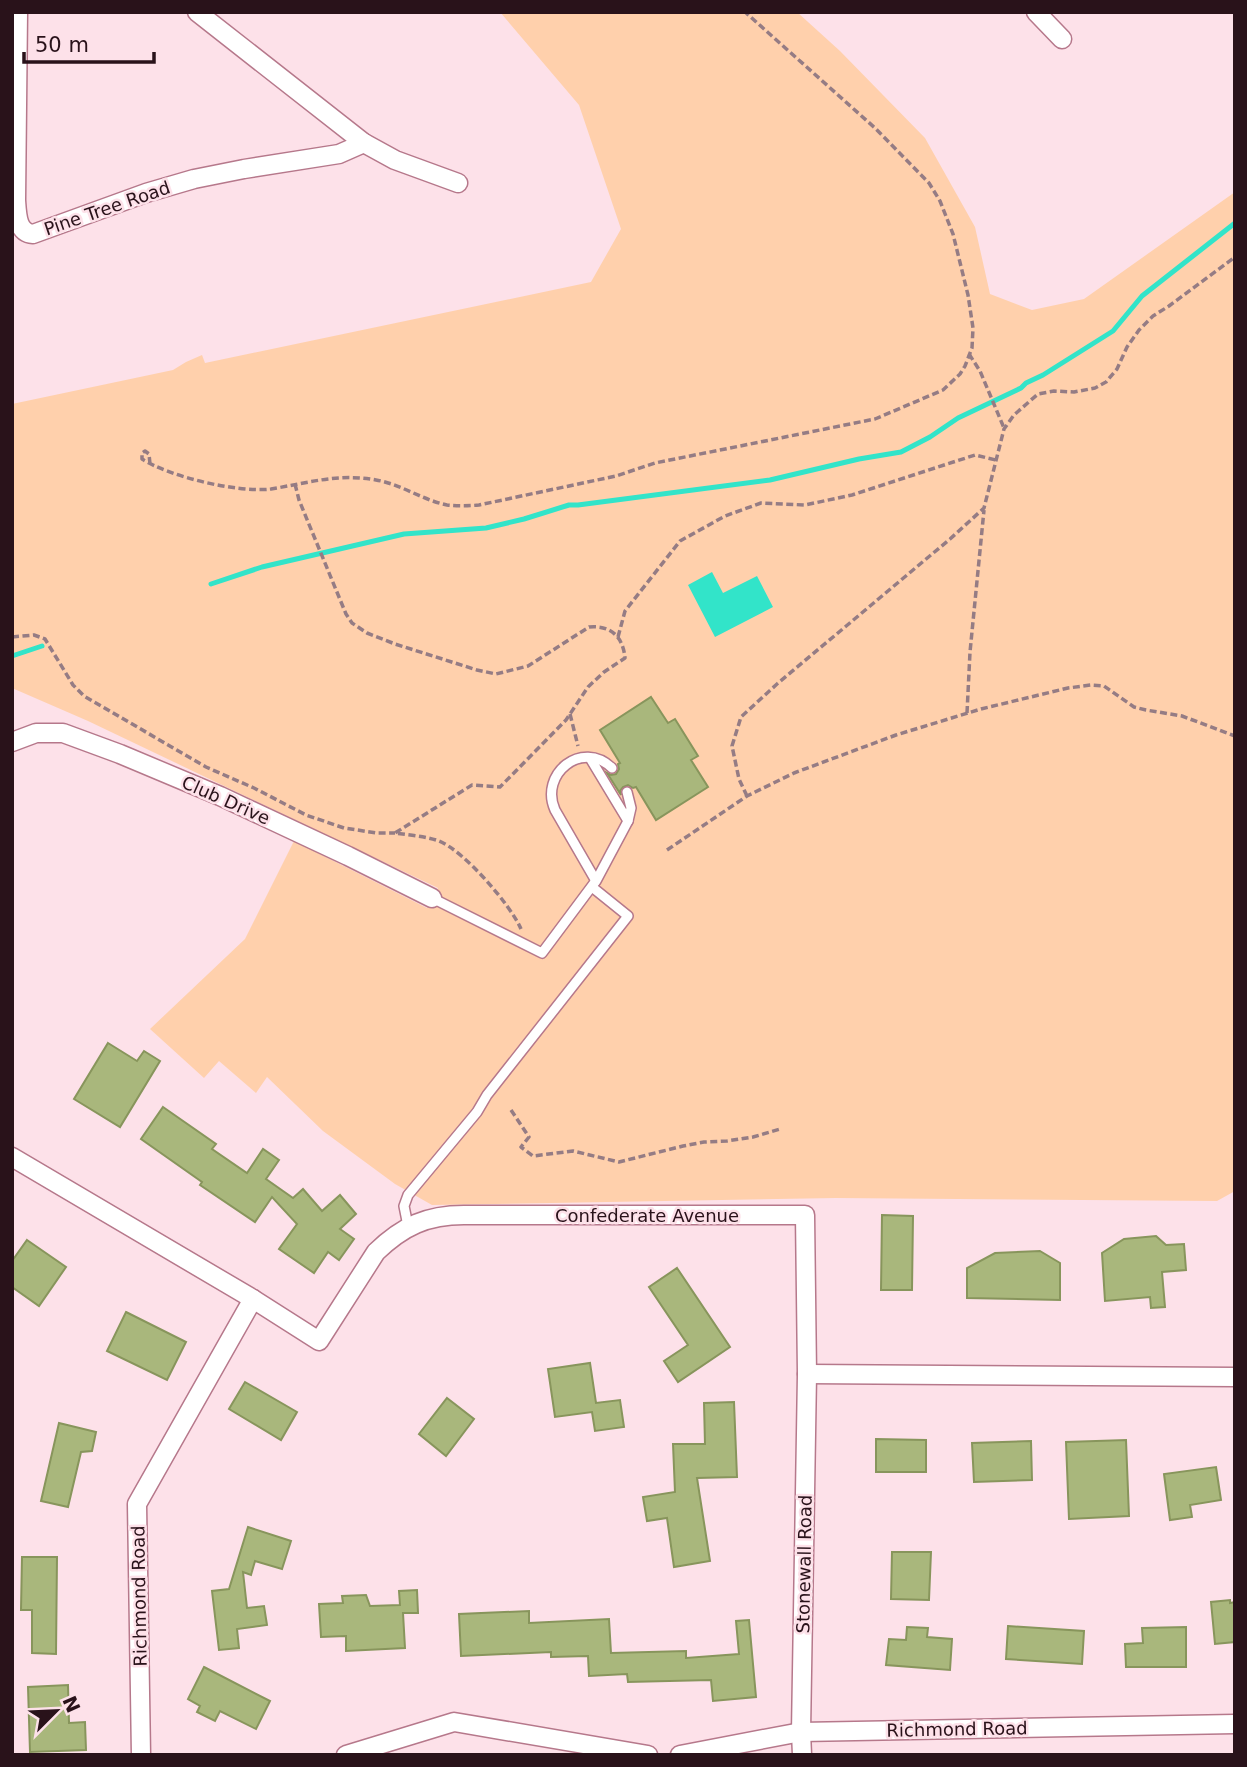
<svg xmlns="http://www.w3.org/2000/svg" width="1247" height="1767" font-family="'DejaVu Sans',sans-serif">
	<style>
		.green { fill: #ffd0ac }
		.water { fill: #32e4c9 }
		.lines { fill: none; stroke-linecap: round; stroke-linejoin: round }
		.stream { stroke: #32e4c9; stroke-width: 5 }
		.building { fill: #a9b77c; stroke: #88955c; stroke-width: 2 }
		.service-casing { stroke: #b6788b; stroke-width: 12 }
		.minor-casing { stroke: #b6788b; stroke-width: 21 }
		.path { stroke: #957c84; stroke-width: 3.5; stroke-dasharray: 7 3.5; stroke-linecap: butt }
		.service { stroke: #fff; stroke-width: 9 }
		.minor { stroke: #fff; stroke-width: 18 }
		.labels { text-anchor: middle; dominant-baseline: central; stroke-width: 5; stroke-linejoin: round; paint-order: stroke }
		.street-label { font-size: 18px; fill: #29121a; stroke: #fde1e9 }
	</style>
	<rect width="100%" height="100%" fill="#fde1e9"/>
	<path class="green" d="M 500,12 L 797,12 L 840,51 L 925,138 L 975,227 L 990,294 L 1032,310 L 1084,299 L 1235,192 L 1235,1191 L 1217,1201 L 836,1198 L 432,1205 L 395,1184 L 323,1131 L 267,1077 L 256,1093 L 219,1061 L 204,1078 L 150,1029 L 245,939 L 294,841 L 427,908 L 438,888 L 88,721 L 12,688 L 12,404 L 173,370 L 186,362 L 202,355 L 205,363 L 591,282 L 621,229 L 579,105 Z"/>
	<path class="water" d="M 712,572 L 723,593 L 757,576 L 773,607 L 715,637 L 688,585 Z"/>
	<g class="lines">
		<g class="stream">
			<path d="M 211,584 L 262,567 L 404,534 L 486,528 L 524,519 L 569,505 L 578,505 L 770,480 L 859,459 L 901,452 L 930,437 L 958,418 L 1021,388 L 1026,383 L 1043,375 L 1113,331 L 1142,296 L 1235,223"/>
			<path d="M 12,656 L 42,646"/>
		</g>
	</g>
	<g class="building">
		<path d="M 651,697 L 668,723 L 675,719 L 698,756 L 691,760 L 708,787 L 656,820 L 636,787 L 633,788 L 628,785 L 623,787 L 620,791 L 621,795 L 607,773 L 611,775 L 616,774 L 619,769 L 618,764 L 620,763 L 600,730 Z"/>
		<path d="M 108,1043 L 137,1061 L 144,1051 L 160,1061 L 120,1127 L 74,1099 Z"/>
		<path d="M 163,1107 L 216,1144 L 212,1149 L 247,1173 L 263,1149 L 279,1160 L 266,1179 L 293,1198 L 303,1189 L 322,1211 L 340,1195 L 356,1214 L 340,1229 L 354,1239 L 339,1260 L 328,1252 L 314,1273 L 279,1249 L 297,1224 L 272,1197 L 255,1222 L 200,1185 L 202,1182 L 141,1139 Z"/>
		<path d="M 882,1215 L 913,1216 L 912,1290 L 881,1290 Z"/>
		<path d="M 1156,1236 L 1166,1245 L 1184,1244 L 1186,1270 L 1162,1272 L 1165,1307 L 1151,1308 L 1150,1297 L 1105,1301 L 1102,1253 L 1124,1239 Z"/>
		<path d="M 27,1240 L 66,1267 L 39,1306 L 12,1287 L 12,1261 Z"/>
		<path d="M 1040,1251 L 1060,1263 L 1060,1300 L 967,1298 L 967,1268 L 995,1253 Z"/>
		<path d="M 677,1268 L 730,1347 L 678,1382 L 664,1361 L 688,1345 L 649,1287 Z"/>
		<path d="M 126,1312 L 186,1342 L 167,1380 L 107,1351 Z"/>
		<path d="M 590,1363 L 596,1403 L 620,1400 L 624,1427 L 595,1431 L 592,1412 L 555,1417 L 548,1369 Z"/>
		<path d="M 245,1382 L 297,1412 L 281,1440 L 229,1409 Z"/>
		<path d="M 447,1398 L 474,1419 L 446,1456 L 419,1434 Z"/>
		<path d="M 734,1402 L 737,1477 L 697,1478 L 710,1561 L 674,1567 L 667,1518 L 647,1521 L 643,1497 L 675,1492 L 673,1444 L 705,1444 L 704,1403 Z"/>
		<path d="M 59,1423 L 96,1432 L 92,1451 L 81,1452 L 68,1507 L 41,1501 Z"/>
		<path d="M 876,1439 L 926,1440 L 926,1472 L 876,1472 Z"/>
		<path d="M 1126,1440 L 1129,1516 L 1069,1519 L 1066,1442 Z"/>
		<path d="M 1031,1441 L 1032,1480 L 974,1482 L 972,1443 Z"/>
		<path d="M 1216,1467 L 1221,1500 L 1190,1505 L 1192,1517 L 1170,1520 L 1164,1474 Z"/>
		<path d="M 248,1527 L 291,1541 L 282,1569 L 255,1561 L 251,1575 L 243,1572 L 247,1608 L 264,1606 L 267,1625 L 237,1629 L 239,1648 L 219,1650 L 212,1591 L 229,1589 Z"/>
		<path d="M 892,1552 L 931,1552 L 929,1600 L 891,1599 Z"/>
		<path d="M 22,1557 L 57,1557 L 56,1654 L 32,1653 L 32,1610 L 21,1610 Z"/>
		<path d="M 417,1590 L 418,1613 L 403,1613 L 405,1648 L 346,1651 L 346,1636 L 321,1637 L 319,1604 L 343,1603 L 342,1596 L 366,1595 L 370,1606 L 400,1605 L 399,1591 Z"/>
		<path d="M 1230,1600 L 1230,1603 L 1235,1602 L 1235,1642 L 1215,1644 L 1211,1602 Z"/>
		<path d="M 529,1611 L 529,1623 L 609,1619 L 611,1653 L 686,1651 L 686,1658 L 739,1654 L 736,1621 L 749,1620 L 756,1697 L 713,1701 L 711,1680 L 628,1682 L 627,1674 L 589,1676 L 588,1656 L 551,1657 L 551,1652 L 461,1656 L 459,1614 Z"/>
		<path d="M 1008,1626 L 1084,1631 L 1082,1664 L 1006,1659 Z"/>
		<path d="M 907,1627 L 928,1628 L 927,1637 L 952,1639 L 950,1670 L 886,1665 L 889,1639 L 906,1640 Z"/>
		<path d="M 1186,1627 L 1186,1667 L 1126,1667 L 1125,1644 L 1143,1643 L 1142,1628 Z"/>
		<path d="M 204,1667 L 270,1701 L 256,1729 L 220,1711 L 215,1721 L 197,1712 L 200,1706 L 188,1699 Z"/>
		<path d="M 68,1685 L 69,1723 L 85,1722 L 86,1750 L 30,1752 L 28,1687 Z"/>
	</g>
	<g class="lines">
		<defs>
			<g id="service">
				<path d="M 590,758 L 628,821"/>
				<path d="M 612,768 C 582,739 539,774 555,810 L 596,881 L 628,821 L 631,808 L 627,792"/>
				<path d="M 432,898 L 542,953 L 595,882"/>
				<path d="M 408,1226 L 404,1206 L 408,1195 L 477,1112 L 487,1095 L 628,916 L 592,887"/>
			</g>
			<g id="minor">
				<path d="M 18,12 L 16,200 C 17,214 17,233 33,234 L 146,193 L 194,179 L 244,169 L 339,154 L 364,143"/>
				<path d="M 197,12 L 364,143 L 395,160 L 458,183"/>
				<path d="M 1036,12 L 1062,39"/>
				<path d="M 12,742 L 36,733 L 63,733 L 120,754 L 220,796 L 348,856 L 432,898"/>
				<path d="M 12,1157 L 253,1299 L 319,1341 L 376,1252 C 403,1226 427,1215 464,1215 L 805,1215 L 807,1374 L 801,1732 L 802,1755"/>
				<path d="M 807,1374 L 1235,1377"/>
				<path d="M 141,1755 L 137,1504 L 253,1299"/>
				<path d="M 346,1755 L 454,1722 L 648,1755"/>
				<path d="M 680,1755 L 801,1732 L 1235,1724"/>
			</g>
		</defs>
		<use href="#service" class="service-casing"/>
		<use href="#minor" class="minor-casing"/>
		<g class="path">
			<path d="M 969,354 L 980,371 L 1004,428"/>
			<path d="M 150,464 L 149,454 L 145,451 L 142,453 L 142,459 C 170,477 238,493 271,489 C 308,483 338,473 376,480 C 401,484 422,500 447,505 C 457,506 468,506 479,505 L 616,476 L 655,463 L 875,419 L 943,390 L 960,374 L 965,366 L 972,348 L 973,328 L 968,295 L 953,234 L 940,201 L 929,183 L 875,128 L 745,12"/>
			<path d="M 295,484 L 299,500 L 346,614 L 352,623 L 367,633 L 395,644 L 477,670 L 496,674 L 528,666 L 589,627 C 610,625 623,636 625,658 L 604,672 L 588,687 L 566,720 L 500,787 L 472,785 L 395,833 C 409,835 425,836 439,841 C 464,851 510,904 521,929"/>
			<path d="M 12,637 L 34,635 L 45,639 L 73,685 L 84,696 L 206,767 L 254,788 L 306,815 L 344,828 L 377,833 L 395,833"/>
			<path d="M 618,637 L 625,611 L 680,541 L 725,516 L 761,503 L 805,505 L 852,495 L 975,455 L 996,460"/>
			<path d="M 967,713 L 970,652 L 984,510"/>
			<path d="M 570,714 L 578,746"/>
			<path d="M 747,796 L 739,779 L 732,746 L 741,717 L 777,684 L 950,539 L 984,508 L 1004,429 L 1014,415 L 1031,400 L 1038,394 L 1054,391 L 1074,392 L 1095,388 L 1106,382 L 1117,369 L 1127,347 L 1139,330 L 1153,316 L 1169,306 L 1235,257"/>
			<path d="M 667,850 L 747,796 L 794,773 L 896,735 L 981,709 L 1068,688 L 1091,685 L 1104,686 L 1134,707 L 1146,710 L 1182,716 L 1235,736"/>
			<path d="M 511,1110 L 529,1137 L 521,1147 L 533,1156 L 573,1151 L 619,1162 L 683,1146 L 704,1142 L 727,1141 L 753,1137 L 780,1129"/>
		</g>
		<use href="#service" class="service"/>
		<use href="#minor" class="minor"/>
	</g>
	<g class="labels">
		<g class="street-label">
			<text transform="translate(107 208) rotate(-19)">Pine Tree Road</text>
			<text transform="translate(226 800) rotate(24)">Club Drive</text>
			<text x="647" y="1215">Confederate Avenue</text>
			<text transform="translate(804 1564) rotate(-89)">Stonewall Road</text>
			<text transform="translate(139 1596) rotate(-91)">Richmond Road</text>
			<text transform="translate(957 1729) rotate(-1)">Richmond Road</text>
		</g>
	</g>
	<rect width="1247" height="1767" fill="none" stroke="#29121a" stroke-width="28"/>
	<g transform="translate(56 1711) rotate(66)" stroke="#fde1e9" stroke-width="5" paint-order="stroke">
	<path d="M0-5L12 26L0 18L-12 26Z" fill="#29121a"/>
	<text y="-10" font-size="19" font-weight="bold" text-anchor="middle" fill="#29121a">N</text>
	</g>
	<path d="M24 52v10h130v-10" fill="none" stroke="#29121a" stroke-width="3.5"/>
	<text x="35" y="52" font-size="21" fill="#29121a" stroke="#fde1e9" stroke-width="5" paint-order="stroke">50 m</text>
</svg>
